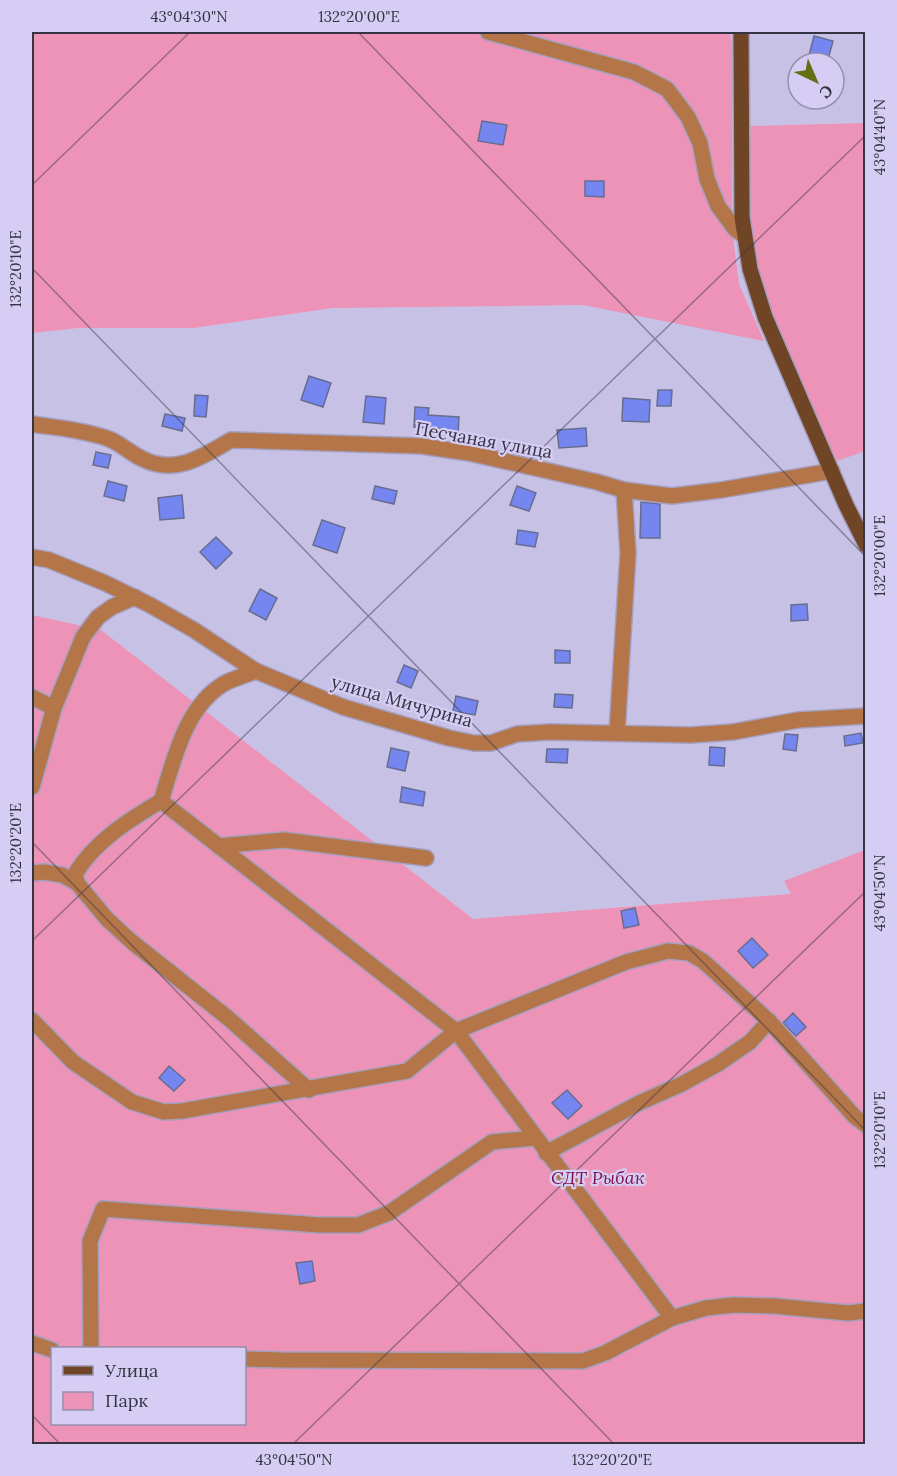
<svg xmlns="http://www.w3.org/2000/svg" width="897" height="1476" font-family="Lora,serif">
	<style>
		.green { fill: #ee93b8; fill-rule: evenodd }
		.building { fill: #7586f1; stroke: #666d8e; stroke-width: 1.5 }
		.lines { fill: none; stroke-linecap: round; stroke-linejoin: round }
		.minor-casing { stroke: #a59fbf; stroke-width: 18 }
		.major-casing { stroke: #a59fbf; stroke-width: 18 }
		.minor { stroke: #b47549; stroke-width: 15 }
		.major { stroke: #704526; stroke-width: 15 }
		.ticks { fill: none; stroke: #363342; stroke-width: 1.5; stroke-opacity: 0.45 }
		.labels { text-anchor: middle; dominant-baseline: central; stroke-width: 4.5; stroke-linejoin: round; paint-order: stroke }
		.street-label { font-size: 18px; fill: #363342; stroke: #d5cdf3 }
		.park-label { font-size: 18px; font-style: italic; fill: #7f0e4b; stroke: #d5cdf3 }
		.neatline { fill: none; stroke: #363342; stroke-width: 2 }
		.ticks-label { font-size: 15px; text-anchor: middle; fill: #363342 }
	</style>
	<rect width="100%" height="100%" fill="#c8c1e6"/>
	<g class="green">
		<path d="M 32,32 L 730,32 L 732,46 L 732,229 L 739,284 L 764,341 L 583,305 L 333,308 L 194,328 L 78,328 L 32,333 Z"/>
		<path d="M 865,123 L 865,451 L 837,461 C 806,397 768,319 752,250 C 743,210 749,166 751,126 Z"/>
		<path d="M 32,615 L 101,630 L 473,919 L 791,894 L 784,881 L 865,850 L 865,1444 L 32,1444 ZM 52,1348 L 244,1348 L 244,1424 L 52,1424 Z"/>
	</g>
	<g class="building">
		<path d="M 814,36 L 833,41 L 827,63 L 808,59 Z"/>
		<path d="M 482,121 L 507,125 L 503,145 L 478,141 Z"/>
		<path d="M 585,181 L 604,181 L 604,197 L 585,196 Z"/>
		<path d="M 309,376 L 331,383 L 323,407 L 301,400 Z"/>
		<path d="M 658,390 L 672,390 L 671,406 L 657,406 Z"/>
		<path d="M 195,395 L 208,396 L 206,417 L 194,416 Z"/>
		<path d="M 366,396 L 386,398 L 384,424 L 363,422 Z"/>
		<path d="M 623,398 L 650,400 L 649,422 L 622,421 Z"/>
		<path d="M 415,407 L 429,408 L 428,415 L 459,417 L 458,437 L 445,436 L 445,429 L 414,427 Z"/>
		<path d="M 165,414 L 185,418 L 182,431 L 162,426 Z"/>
		<path d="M 586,428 L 587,446 L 559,448 L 557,430 Z"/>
		<path d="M 96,452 L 111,455 L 108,468 L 93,465 Z"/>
		<path d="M 108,481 L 127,486 L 124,501 L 104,496 Z"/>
		<path d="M 375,486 L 397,491 L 394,504 L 372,499 Z"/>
		<path d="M 517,486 L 536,493 L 529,511 L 510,505 Z"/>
		<path d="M 182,495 L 184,518 L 160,520 L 158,498 Z"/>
		<path d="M 641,502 L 660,504 L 660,538 L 640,538 Z"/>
		<path d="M 322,520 L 345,528 L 337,553 L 313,545 Z"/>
		<path d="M 518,530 L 538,533 L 535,547 L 516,544 Z"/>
		<path d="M 216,537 L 232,553 L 216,569 L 200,552 Z"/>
		<path d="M 260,589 L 277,598 L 266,620 L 249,611 Z"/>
		<path d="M 807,604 L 808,620 L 791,621 L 791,605 Z"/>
		<path d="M 555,650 L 570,651 L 570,663 L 555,663 Z"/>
		<path d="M 404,665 L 418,671 L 411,688 L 397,682 Z"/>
		<path d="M 555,694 L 573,695 L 572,708 L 554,707 Z"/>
		<path d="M 456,696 L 478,701 L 475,715 L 453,711 Z"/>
		<path d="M 861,733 L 863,743 L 845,746 L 844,736 Z"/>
		<path d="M 785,734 L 798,735 L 796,751 L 783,749 Z"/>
		<path d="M 710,747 L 725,748 L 724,766 L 709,765 Z"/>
		<path d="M 391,748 L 409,752 L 405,771 L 387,767 Z"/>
		<path d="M 547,749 L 568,749 L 567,763 L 546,762 Z"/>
		<path d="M 402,787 L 425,792 L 423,806 L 400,802 Z"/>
		<path d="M 635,908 L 639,925 L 624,928 L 621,911 Z"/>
		<path d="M 752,938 L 768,955 L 753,968 L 738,951 Z"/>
		<path d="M 793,1013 L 806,1027 L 796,1036 L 783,1023 Z"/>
		<path d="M 169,1066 L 185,1080 L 174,1091 L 159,1078 Z"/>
		<path d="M 567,1090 L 582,1106 L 568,1119 L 552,1103 Z"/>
		<path d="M 312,1261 L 315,1281 L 300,1284 L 296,1263 Z"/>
	</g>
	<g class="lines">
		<defs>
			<g id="minor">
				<path d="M 488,32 L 634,72 L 667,89 L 688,117 L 700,143 L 707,179 L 718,206 L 735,229 L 743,235"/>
				<path d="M 32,424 C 57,428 85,430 109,439 C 122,444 132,455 145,460 C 177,475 205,455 231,440 L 422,446 L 469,453 L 597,482 L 624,490 L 672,496 L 721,490 L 832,471"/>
				<path d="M 32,557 L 49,560 L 105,583 L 150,605 L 194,630 L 256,671 L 343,707 L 449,738 L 474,743 L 491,743 L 517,734 L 550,732 L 691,735 L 733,732 L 798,720 L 866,716"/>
				<path d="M 256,671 C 246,675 235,678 225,683 C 185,706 174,760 161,801 L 456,1031 L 672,1318"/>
				<path d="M 32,697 L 54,708"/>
				<path d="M 617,733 L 628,553 L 624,490"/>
				<path d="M 32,787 L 54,708 L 83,637 L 98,617 L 112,607 L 135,597"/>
				<path d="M 218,846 L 284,840 L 426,858"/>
				<path d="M 32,873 L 44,872 L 62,875 L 77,883 L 107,919 L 132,942 L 228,1018 L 309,1090"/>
				<path d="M 77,883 L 75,874 C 95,841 129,820 161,801"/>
				<path d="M 32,1020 L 73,1062 L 132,1102 L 164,1112 L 182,1111 L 407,1071 L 456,1031 L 626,962 L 668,951 L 689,953 L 703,961 L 769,1021 L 855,1117 L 866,1125"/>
				<path d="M 546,1153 L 639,1103 L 682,1084 L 718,1064 L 750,1042 L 769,1021"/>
				<path d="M 32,1343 L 52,1350"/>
				<path d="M 91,1348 L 90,1241 L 103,1209 L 319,1225 L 358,1225 L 389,1213 L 492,1142 L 535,1138"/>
				<path d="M 244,1359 L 281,1360 L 583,1361 L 605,1353 L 672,1318 L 706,1308 L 733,1305 L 774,1306 L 848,1313 L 866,1311"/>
			</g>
			<path id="major" d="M 741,32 L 742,217 L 750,269 L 765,317 L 846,505 L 866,545"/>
		</defs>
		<use href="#minor" class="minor-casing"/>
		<use href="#major" class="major-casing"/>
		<use href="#minor" class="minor"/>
		<use href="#major" class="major"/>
	</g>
	<path class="ticks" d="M 358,32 L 866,557M 32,185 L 190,32M 32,268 L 866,1131M 32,842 L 614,1444M 32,941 L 866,135M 32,1415 L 60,1444M 293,1444 L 866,891"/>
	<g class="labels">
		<g class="street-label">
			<text transform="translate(484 440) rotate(10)">Песчаная улица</text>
			<text transform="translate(402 701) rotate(16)">улица Мичурина</text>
		</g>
		<g class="park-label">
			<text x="598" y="1177">СДТ Рыбак</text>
		</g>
	</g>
	<rect width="897" height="1476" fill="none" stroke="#d5cdf3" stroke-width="66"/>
	<rect x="51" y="1347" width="195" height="78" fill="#d5cdf3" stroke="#958fac" stroke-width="1.5"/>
	<rect x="63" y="1366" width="30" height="9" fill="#704526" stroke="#958fac" stroke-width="1.5"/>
	<text x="105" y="1377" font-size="18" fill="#363342">Улица</text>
	<rect x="63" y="1392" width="30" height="18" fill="#ee93b8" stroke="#958fac" stroke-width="1.5"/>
	<text x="105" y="1407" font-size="18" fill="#363342">Парк</text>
	<g transform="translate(816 81) rotate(136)"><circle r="28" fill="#d5cdf3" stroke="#958fac" stroke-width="1.5"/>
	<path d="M0-4.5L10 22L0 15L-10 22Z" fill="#666e14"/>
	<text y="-9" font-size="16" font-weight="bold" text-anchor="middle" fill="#363342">С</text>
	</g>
	<rect x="33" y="33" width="831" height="1410" class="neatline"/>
	<g class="ticks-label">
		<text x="189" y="22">43°04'30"N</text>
		<text x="359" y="22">132°20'00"E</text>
		<text transform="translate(880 137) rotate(-90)" y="5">43°04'40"N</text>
		<text transform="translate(16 269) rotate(-90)" y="5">132°20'10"E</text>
		<text transform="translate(880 556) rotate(-90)" y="5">132°20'00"E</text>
		<text transform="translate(16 843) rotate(-90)" y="5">132°20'20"E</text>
		<text transform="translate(880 893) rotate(-90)" y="5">43°04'50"N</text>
		<text transform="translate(880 1130) rotate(-90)" y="5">132°20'10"E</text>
		<text x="294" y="1465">43°04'50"N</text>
		<text x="612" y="1465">132°20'20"E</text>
	</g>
</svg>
